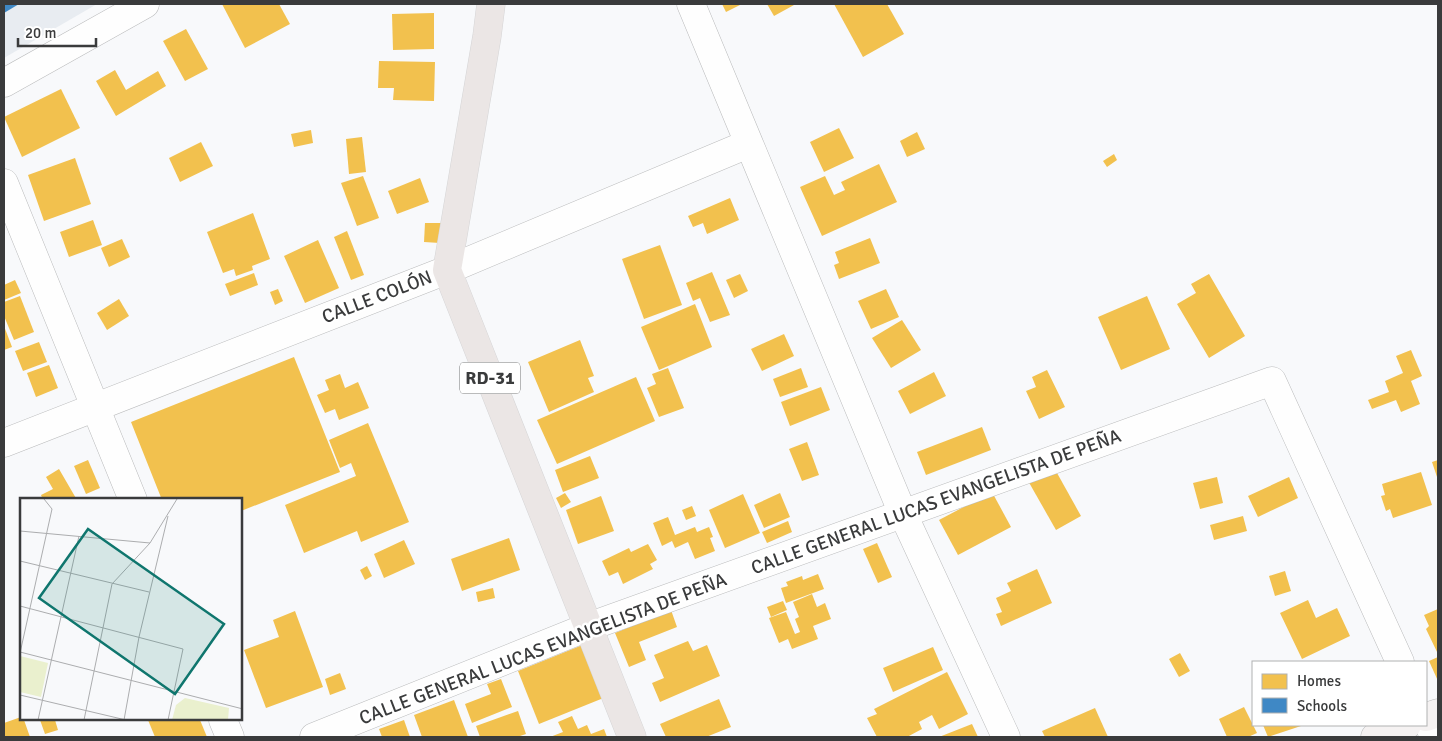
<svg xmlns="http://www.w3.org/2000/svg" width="1442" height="741" font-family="Signika,sans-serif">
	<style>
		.built { fill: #e8ecf1 }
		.homes { fill: #f2c14e }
		.schools { fill: #3f88c5 }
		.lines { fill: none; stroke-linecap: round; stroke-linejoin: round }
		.street-casing { stroke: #bbbcbd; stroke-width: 29 }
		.secondary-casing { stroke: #bbbcbd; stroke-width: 29 }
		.primary-casing { stroke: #d5d5d6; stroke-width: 29 }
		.street { stroke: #fefefe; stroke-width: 28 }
		.secondary { stroke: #f5f2f2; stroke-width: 28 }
		.primary { stroke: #ebe6e5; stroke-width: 28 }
		.labels { text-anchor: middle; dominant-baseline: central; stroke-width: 5; stroke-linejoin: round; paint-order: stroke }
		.shield { fill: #fff; stroke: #757676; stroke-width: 1 }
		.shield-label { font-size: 18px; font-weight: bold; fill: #3a3b3c }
		.street-label { font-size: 19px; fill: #3a3b3c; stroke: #fff }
		.inset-road { fill: none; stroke: #acadaf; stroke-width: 1 }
		.view { fill: #0f766e; fill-opacity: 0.15; stroke: #0f766e; stroke-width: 2.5 }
		.inset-edge { fill: none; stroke: #3a3b3c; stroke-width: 2.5 }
	</style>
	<rect width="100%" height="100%" fill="#f8f9fb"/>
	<path class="built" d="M 4,4 L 97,4 L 4,58 Z"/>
	<g class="homes">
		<path d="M 222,4 L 279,4 L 290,24 L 245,48 Z"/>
		<path d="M 722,4 L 742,4 L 726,12 Z"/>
		<path d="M 767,4 L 794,4 L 794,5 L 774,16 Z"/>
		<path d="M 834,4 L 887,4 L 904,34 L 863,57 Z"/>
		<path d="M 434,13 L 434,49 L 393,50 L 392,14 Z"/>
		<path d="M 186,29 L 208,69 L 185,81 L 163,41 Z"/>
		<path d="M 379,61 L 435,62 L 434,101 L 393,100 L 394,88 L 378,88 Z"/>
		<path d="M 115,70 L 126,90 L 158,71 L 166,86 L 116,116 L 96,81 Z"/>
		<path d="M 61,89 L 80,128 L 22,157 L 4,117 Z"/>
		<path d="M 839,128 L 854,158 L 824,172 L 810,142 Z"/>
		<path d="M 311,130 L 313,143 L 294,147 L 291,134 Z"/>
		<path d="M 917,132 L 925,149 L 907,157 L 900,141 Z"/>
		<path d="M 362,137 L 366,172 L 349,174 L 346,139 Z"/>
		<path d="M 201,142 L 213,166 L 180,182 L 169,158 Z"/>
		<path d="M 1114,154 L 1117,160 L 1107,167 L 1103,161 Z"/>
		<path d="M 75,158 L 91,204 L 44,221 L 28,175 Z"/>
		<path d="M 879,164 L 897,202 L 822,236 L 800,187 L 825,176 L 834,195 L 845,190 L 841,182 Z"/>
		<path d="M 363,176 L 379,218 L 357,226 L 341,183 Z"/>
		<path d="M 420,178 L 429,202 L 397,214 L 388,191 Z"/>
		<path d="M 730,198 L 739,220 L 707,234 L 703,223 L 693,227 L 688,216 Z"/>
		<path d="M 253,213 L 270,259 L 252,266 L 253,270 L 236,276 L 234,269 L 223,273 L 207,232 Z"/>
		<path d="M 93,220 L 102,245 L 69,257 L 60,232 Z"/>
		<path d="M 425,223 L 441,223 L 440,243 L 424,242 Z"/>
		<path d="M 347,231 L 364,275 L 351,280 L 334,237 Z"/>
		<path d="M 870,238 L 880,263 L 839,279 L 834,265 L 839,263 L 835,252 Z"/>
		<path d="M 122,239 L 130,257 L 109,267 L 101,248 Z"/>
		<path d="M 318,240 L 339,288 L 305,303 L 284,256 Z"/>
		<path d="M 660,245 L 682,305 L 644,319 L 622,259 Z"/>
		<path d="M 712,272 L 730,315 L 710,322 L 700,298 L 693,301 L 686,283 Z"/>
		<path d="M 254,273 L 258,285 L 230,296 L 225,284 Z"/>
		<path d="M 740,274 L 748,291 L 734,298 L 726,280 Z"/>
		<path d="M 1209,274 L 1245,336 L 1209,358 L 1177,304 L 1196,293 L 1191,284 Z"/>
		<path d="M 15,280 L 21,293 L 4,300 L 4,285 Z"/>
		<path d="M 278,289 L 283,301 L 275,305 L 270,292 Z"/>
		<path d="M 886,289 L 899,317 L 871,329 L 858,301 Z"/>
		<path d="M 20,296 L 34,332 L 14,340 L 4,316 L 4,302 Z"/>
		<path d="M 1147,296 L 1170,349 L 1121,370 L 1098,317 Z"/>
		<path d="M 119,299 L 129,316 L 107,330 L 97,313 Z"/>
		<path d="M 695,304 L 712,347 L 659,370 L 641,327 Z"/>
		<path d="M 902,320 L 921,350 L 891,368 L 872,338 Z"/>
		<path d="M 4,326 L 12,347 L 4,350 Z"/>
		<path d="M 784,334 L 794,356 L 762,371 L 751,349 Z"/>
		<path d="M 580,340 L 594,376 L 588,378 L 594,392 L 549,412 L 528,362 Z"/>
		<path d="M 39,342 L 47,362 L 23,371 L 15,351 Z"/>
		<path d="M 1411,350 L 1422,376 L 1411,381 L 1420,404 L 1401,412 L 1396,400 L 1372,409 L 1368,400 L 1389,392 L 1385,381 L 1403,373 L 1396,356 Z"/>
		<path d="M 294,357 L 340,472 L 241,511 L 241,500 L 162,500 L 131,422 Z"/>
		<path d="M 49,365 L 58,388 L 36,397 L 27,373 Z"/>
		<path d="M 668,368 L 684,408 L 659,417 L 647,388 L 656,384 L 652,374 Z"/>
		<path d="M 801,368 L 808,387 L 780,397 L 773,379 Z"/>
		<path d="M 1047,370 L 1065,407 L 1039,419 L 1026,391 L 1036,387 L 1032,377 Z"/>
		<path d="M 934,372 L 946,396 L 910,414 L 898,391 Z"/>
		<path d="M 340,374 L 345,388 L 358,382 L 369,408 L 339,420 L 335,409 L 325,413 L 317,395 L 329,390 L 325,380 Z"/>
		<path d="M 636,377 L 655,421 L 557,464 L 537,420 Z"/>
		<path d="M 821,387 L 830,410 L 790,426 L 781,402 Z"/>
		<path d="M 368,423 L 409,522 L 361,542 L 357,531 L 304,553 L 285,505 L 356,476 L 351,463 L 340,468 L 329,440 Z"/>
		<path d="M 982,427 L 991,450 L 926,475 L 917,452 Z"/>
		<path d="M 807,442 L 819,475 L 802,481 L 789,449 Z"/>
		<path d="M 590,456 L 599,478 L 563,492 L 555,470 Z"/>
		<path d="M 88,460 L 100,488 L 86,494 L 74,466 Z"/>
		<path d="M 1438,460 L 1438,480 L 1432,462 Z"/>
		<path d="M 1052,464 L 1081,516 L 1056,530 L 1027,479 Z"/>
		<path d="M 59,469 L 77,500 L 43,500 L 41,495 L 53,489 L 46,477 Z"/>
		<path d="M 1421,472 L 1432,505 L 1393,518 L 1390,509 L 1386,511 L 1381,496 L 1385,495 L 1382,484 Z"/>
		<path d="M 1217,477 L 1223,503 L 1200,509 L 1193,483 Z"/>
		<path d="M 1289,477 L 1298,498 L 1258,517 L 1248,496 Z"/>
		<path d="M 992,492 L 1011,527 L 958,555 L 939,520 Z"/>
		<path d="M 565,493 L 571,502 L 561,508 L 556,498 Z"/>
		<path d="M 780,493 L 790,517 L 764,528 L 754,505 Z"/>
		<path d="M 743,494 L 760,533 L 725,548 L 709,510 Z"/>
		<path d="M 601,496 L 614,531 L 578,544 L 566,510 Z"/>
		<path d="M 692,506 L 696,516 L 686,520 L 682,510 Z"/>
		<path d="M 1243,516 L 1247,531 L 1214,540 L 1210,525 Z"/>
		<path d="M 668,517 L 675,535 L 695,527 L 697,532 L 709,527 L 713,537 L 710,538 L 715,551 L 695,559 L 688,542 L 675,548 L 672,541 L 662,546 L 653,523 Z"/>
		<path d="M 788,521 L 792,532 L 767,543 L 762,532 Z"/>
		<path d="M 509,538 L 520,570 L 462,591 L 451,559 Z"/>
		<path d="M 404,540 L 415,564 L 384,578 L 374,554 Z"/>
		<path d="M 877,543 L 892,577 L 878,583 L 863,549 Z"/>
		<path d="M 648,544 L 657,560 L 650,564 L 653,569 L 623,584 L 618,572 L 609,576 L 602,561 L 629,548 L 631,552 Z"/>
		<path d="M 367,566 L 372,576 L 365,580 L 360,570 Z"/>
		<path d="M 1037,569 L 1052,603 L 1001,626 L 996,614 L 1002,612 L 996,598 L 1011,591 L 1007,583 Z"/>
		<path d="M 1285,571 L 1291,591 L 1275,596 L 1269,576 Z"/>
		<path d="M 818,574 L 824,589 L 786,603 L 781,588 L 788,586 L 786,582 L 802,576 L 803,580 Z"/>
		<path d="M 493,588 L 495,598 L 478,602 L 476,592 Z"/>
		<path d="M 812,594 L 817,607 L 825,603 L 831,619 L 813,626 L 818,639 L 792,649 L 788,639 L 779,643 L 769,618 L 786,612 L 795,634 L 800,632 L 795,619 L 799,617 L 793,602 Z"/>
		<path d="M 1308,600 L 1316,618 L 1337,608 L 1350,636 L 1302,659 L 1280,613 Z"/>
		<path d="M 783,601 L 787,610 L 771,617 L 767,607 Z"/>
		<path d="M 1438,609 L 1438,654 L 1426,629 L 1429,626 L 1424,615 Z"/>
		<path d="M 671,610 L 677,627 L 639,642 L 646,660 L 629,667 L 615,633 Z"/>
		<path d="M 295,611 L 323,687 L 266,708 L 244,650 L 279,637 L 273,620 Z"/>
		<path d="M 688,641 L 693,651 L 707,645 L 720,676 L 660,702 L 652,683 L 664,678 L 654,655 Z"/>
		<path d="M 585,644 L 606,697 L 539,724 L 518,671 Z"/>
		<path d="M 933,647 L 943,670 L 893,692 L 883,668 Z"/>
		<path d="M 1180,653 L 1190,671 L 1179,677 L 1169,659 Z"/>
		<path d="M 1438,657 L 1438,681 L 1429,661 Z"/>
		<path d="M 947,672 L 968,714 L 939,729 L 932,715 L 919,722 L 922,729 L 907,737 L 877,737 L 867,718 L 877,714 L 874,709 Z"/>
		<path d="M 340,673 L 346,689 L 330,695 L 325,679 Z"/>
		<path d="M 501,679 L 512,707 L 472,723 L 465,704 L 491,694 L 487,684 Z"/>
		<path d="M 719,699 L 731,727 L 706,737 L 666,737 L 660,724 Z"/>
		<path d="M 454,700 L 468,737 L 422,737 L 414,715 Z"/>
		<path d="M 1244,707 L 1257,733 L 1248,737 L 1227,737 L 1219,719 Z"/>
		<path d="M 1095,708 L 1108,737 L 1045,737 L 1042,731 Z"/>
		<path d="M 518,711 L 526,734 L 517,737 L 480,737 L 476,726 Z"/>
		<path d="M 572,716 L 578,729 L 587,725 L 591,734 L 604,729 L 607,737 L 550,737 L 563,732 L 558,722 Z"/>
		<path d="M 21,717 L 21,720 L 24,720 L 30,737 L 5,737 L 4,723 Z"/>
		<path d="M 40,720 L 55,720 L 58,730 L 45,734 Z"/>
		<path d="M 148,720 L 200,720 L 207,737 L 155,737 Z"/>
		<path d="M 404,720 L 410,737 L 382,737 L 379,729 Z"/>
		<path d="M 972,724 L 978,737 L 939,737 Z"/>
		<path d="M 1263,725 L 1304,725 L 1268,737 Z"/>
	</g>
	<path class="schools" d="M 4,4 L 19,4 L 4,13 Z"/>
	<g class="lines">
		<defs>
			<g id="street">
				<path d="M 691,4 L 903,514 L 1006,737"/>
				<path d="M 4,83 L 145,4"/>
				<path d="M 4,183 L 133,500"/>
				<path d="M 4,443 L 447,270 L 748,144"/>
				<path d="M 1426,717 L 1434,737"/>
				<path d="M 223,720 L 230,737"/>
				<path d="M 314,737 L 588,627 L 1272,381 L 1400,662"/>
			</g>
			<g id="secondary">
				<path d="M 1426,717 L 1438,713"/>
				<path d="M 1375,737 L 1407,725"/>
			</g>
			<path id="primary" d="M 491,4 L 487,36 L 447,270 L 632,737"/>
		</defs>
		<use href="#street" class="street-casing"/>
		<use href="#secondary" class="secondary-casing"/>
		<use href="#primary" class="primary-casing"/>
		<use href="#street" class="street"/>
		<use href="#secondary" class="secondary"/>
		<use href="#primary" class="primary"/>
	</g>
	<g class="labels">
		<rect class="shield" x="460" y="362.5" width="60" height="31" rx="4"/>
		<g class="shield-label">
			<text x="490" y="378">RD-31</text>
		</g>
		<g class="street-label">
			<text transform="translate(377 297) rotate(-21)">CALLE COLÓN</text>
			<text transform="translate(936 502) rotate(-20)">CALLE GENERAL LUCAS EVANGELISTA DE PEÑA</text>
			<text transform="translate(543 649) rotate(-21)">CALLE GENERAL LUCAS EVANGELISTA DE PEÑA</text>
		</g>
	</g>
	<g transform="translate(20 498)">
		<rect width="222" height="222" fill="#f8f9fb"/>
		<path d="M 0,158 L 28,165 L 21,199 L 0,194 ZM 165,200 L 209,210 L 208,222 L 152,222 L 156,207 Z" fill="#eaf0ce"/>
		<path class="inset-road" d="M 0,33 L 130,45M 0,63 L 129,94M 0,108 L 163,151 L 148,222M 0,154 L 223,211M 0,155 L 32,11 L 24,1M 0,197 L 106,222M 18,222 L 59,38M 64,222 L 92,86 L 130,45 L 157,1M 104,222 L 119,139 L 148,18"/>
		<path class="view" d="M 68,31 L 204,126 L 155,196 L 19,100 Z"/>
		<rect width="222" height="222" class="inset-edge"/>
	</g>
	<rect width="1442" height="741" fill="none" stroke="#3a3b3c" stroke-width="10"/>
	<rect x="1252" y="661" width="175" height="65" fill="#ffffff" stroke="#b0b1b1"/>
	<rect x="1262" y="674" width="25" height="15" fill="#f2c14e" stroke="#b0b1b1"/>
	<text x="1297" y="686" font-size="15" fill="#3a3b3c">Homes</text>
	<rect x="1262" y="698" width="25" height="15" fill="#3f88c5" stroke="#b0b1b1"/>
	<text x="1297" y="711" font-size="15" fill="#3a3b3c">Schools</text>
	<path d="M18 38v8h78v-8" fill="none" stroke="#3a3b3c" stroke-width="2.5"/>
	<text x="25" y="38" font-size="15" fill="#3a3b3c" stroke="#ffffff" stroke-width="4" paint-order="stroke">20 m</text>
</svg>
